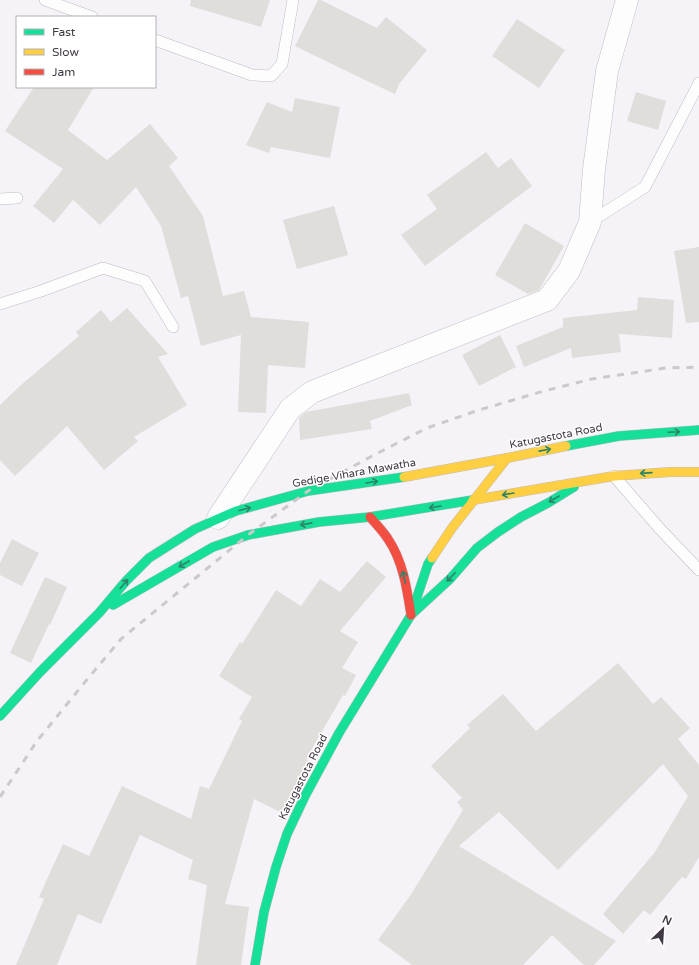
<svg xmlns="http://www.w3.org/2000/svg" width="699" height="965" font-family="'Varela Round',sans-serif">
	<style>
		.building { fill: #e1dddb }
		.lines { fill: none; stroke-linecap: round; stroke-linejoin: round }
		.lane-casing { stroke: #bfbbc2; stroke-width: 12 }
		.street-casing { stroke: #bfbbc2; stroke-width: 23 }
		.fast-casing { stroke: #bfbbc2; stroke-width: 10 }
		.slow-casing { stroke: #bfbbc2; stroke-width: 10 }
		.jam-casing { stroke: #bfbbc2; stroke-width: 10 }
		.lane { stroke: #fefdfe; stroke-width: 11 }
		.street { stroke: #fefdfe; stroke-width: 22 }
		.fast { stroke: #16e098; stroke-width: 9 }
		.slow { stroke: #ffcf43; stroke-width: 9 }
		.jam { stroke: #f24e42; stroke-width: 9 }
		.rail { stroke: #cbc9cc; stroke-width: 3; stroke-dasharray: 7 7; stroke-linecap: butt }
		.oneway { stroke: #2d8469 }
		.labels { text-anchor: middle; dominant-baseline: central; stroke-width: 3; stroke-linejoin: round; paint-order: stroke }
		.street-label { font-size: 11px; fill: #403943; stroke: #fff }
	</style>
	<rect width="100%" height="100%" fill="#f6f3f8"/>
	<g class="building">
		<path d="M 191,0 L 270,0 L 261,27 L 190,6 Z"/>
		<path d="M 318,0 L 321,0 L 377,28 L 386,17 L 427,50 L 399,84 L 395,94 L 367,81 L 295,46 Z"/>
		<path d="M 517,19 L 565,50 L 539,88 L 492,56 Z"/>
		<path d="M 34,87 L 94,87 L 68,130 L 107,160 L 150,124 L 178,158 L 169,166 L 203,216 L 223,296 L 244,291 L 251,317 L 309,322 L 305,368 L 268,365 L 266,413 L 238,412 L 241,335 L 201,346 L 188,296 L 181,298 L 161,226 L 136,187 L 100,225 L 73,200 L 54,223 L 33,206 L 63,169 L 5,131 Z"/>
		<path d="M 636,92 L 666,101 L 658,130 L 627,121 Z"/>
		<path d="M 295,98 L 340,107 L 330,158 L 271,147 L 269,153 L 246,145 L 267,102 L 292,112 Z"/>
		<path d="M 486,152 L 498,168 L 511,158 L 532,186 L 425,266 L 401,235 L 437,209 L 427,195 Z"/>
		<path d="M 334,206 L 348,255 L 297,269 L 283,220 Z"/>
		<path d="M 525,223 L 564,246 L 539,290 L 528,294 L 495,275 Z"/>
		<path d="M 699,247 L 699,322 L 686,323 L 674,251 Z"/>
		<path d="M 638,297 L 674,300 L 672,338 L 619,334 L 621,352 L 572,358 L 571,348 L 524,367 L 516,346 L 563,327 L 563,318 L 637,310 Z"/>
		<path d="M 127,308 L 168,354 L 158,357 L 187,405 L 134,437 L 138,441 L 104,470 L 67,426 L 15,476 L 0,460 L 0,405 L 21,385 L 79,336 L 76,332 L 101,310 L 111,322 Z"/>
		<path d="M 500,335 L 516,367 L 479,386 L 462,355 Z"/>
		<path d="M 409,393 L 412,405 L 370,421 L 372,429 L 300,440 L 299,418 L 306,412 Z"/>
		<path d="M 12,539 L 39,553 L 22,586 L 0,575 L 0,563 Z"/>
		<path d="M 367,561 L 386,577 L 340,631 L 358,642 L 342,668 L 356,675 L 345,696 L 343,695 L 306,759 L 308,760 L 282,813 L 254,799 L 225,904 L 249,907 L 241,965 L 196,965 L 207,885 L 188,879 L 193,860 L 140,835 L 101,924 L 78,914 L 57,965 L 16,965 L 44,899 L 39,897 L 63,844 L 89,856 L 122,786 L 191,819 L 200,786 L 209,789 L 242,721 L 239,719 L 252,697 L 219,676 L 240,642 L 242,644 L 276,590 L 301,606 L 320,579 L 340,592 Z"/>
		<path d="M 45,577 L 67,587 L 50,625 L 49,624 L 31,663 L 10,653 Z"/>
		<path d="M 618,663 L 653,704 L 661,697 L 690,728 L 678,739 L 699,765 L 699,857 L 686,879 L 682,877 L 650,915 L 644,910 L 623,934 L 603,914 L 655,852 L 688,796 L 663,764 L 558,870 L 499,812 L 459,846 L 616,941 L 594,965 L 584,965 L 552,935 L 523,965 L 412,965 L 378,940 L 410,896 L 463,810 L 457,802 L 462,798 L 431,766 L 470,728 L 467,725 L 503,694 L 536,731 Z"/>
	</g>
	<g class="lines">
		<defs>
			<g id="lane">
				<path d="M 45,0 L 92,17"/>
				<path d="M 155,40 L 252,75 L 271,76 L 282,64 L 293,0"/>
				<path d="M 0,199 L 17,198"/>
				<path d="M 590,222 L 645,187 L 699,83"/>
				<path d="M 0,304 L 41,291 L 103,268 L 145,281 L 173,327"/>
				<path d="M 614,476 L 660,529 L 699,570"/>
			</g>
			<path id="street" d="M 218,518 L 290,409 L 312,392 L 547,300 L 569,271 L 590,222 L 594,169 L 607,71 L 627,0"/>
			<g id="fast">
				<path d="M 566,446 L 619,436 L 699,430"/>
				<path d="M 113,605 L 213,547 L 248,535 L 319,522 L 370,517 L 473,500"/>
				<path d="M 413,613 L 450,579 L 477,548 L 498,532 L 521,517 L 548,503 L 574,487"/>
				<path d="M 0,716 L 40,672 L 99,613 L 126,581 L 149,558 L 195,529 L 236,511 L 308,491 L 404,477"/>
				<path d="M 255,965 L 264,912 L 276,867 L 287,834 L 305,796 L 339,733 L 411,615 L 428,564 L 432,558"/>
			</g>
			<g id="slow">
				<path d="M 404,477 L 507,458"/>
				<path d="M 473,500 L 614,476 L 670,472 L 699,472"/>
				<path d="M 432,558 L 452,528 L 507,458 L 566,446"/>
			</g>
			<path id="jam" d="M 370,517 C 376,524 383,531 388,539 C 403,561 407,589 411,615"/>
		</defs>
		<use href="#lane" class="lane-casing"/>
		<use href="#street" class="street-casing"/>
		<use href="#fast" class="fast-casing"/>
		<use href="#slow" class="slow-casing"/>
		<use href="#jam" class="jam-casing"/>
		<use href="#lane" class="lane"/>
		<use href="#street" class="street"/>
		<use href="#fast" class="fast"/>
		<use href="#slow" class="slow"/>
		<use href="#jam" class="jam"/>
		<path class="rail" d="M 0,797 L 37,741 L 85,682 L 121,639 L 248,535 L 308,491 L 372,456 L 427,428 L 479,410 L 544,391 L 592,379 L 666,368 L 699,367"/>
	</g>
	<defs><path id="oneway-shaft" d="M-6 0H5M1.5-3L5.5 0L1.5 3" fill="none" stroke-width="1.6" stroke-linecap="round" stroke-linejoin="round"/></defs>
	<g class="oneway">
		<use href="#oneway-shaft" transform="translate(674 432) rotate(-3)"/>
		<use href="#oneway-shaft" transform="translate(545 450) rotate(-11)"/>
		<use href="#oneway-shaft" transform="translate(646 473) rotate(176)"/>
		<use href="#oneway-shaft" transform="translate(372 482) rotate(-9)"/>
		<use href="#oneway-shaft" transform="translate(508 494) rotate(170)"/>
		<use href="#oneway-shaft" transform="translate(554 499) rotate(150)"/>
		<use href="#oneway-shaft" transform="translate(435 507) rotate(171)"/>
		<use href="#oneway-shaft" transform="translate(245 509) rotate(-15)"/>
		<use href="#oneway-shaft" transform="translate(306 524) rotate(169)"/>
		<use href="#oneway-shaft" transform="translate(184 564) rotate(150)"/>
		<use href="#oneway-shaft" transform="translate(404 577) rotate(-103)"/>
		<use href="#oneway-shaft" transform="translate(451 577) rotate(134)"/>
		<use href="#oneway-shaft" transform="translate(124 584) rotate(-49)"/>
	</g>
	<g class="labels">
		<g class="street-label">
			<text transform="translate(556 436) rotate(-11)">Katugastota Road</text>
			<text transform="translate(354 473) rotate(-10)">Gedige Vihara Mawatha</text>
			<text transform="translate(303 777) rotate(-63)">Katugastota Road</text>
		</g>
	</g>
	<rect x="16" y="16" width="140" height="72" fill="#ffffff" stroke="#b3b0b4"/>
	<rect x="24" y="29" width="20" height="6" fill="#16e098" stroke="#b3b0b4"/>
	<text x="52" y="36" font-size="12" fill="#403943">Fast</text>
	<rect x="24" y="49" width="20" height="6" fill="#ffcf43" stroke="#b3b0b4"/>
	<text x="52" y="56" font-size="12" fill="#403943">Slow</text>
	<rect x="24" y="69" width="20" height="6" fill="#f24e42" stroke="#b3b0b4"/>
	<text x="52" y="76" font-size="12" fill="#403943">Jam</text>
	<g transform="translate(663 929) rotate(25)" stroke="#ffffff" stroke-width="3" paint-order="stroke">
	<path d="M0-3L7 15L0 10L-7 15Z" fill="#403943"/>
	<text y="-6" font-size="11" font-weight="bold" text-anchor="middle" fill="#403943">N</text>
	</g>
</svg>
